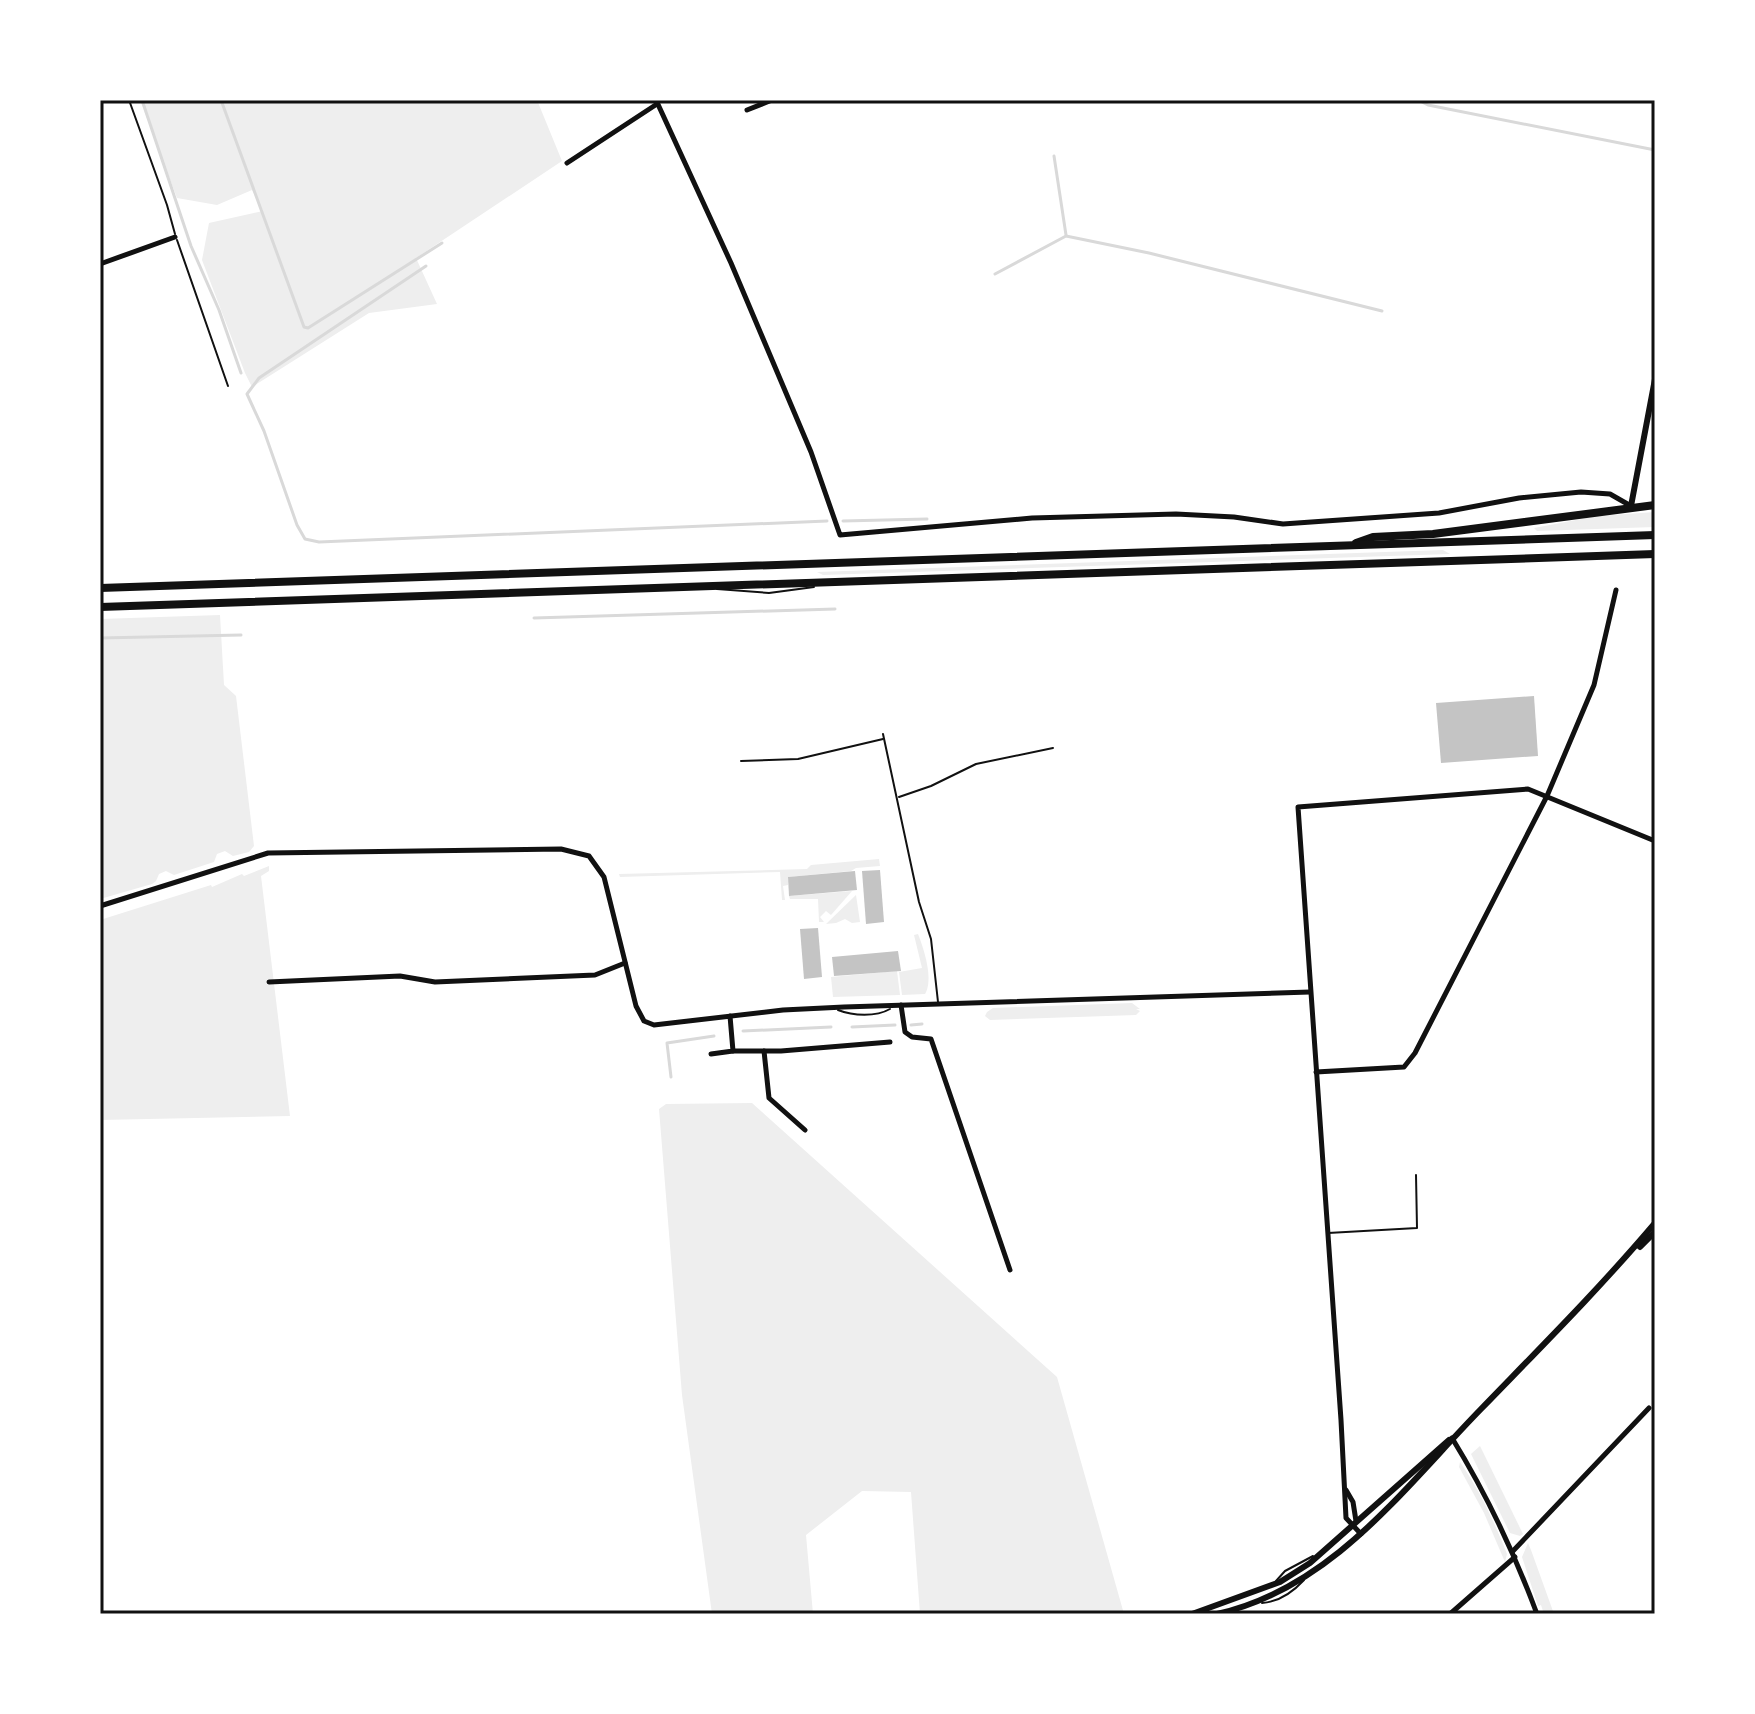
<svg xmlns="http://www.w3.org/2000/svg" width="1755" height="1714" font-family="'Work Sans',sans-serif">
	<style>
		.green { fill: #eee }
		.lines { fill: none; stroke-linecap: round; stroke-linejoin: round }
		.stream { stroke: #d9d9d9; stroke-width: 3 }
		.building { fill: #c4c4c4 }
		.service { stroke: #111; stroke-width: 2 }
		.minor { stroke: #111; stroke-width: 5 }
		.tertiary { stroke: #111; stroke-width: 6 }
		.trunk { stroke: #111; stroke-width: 8 }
		.neatline { fill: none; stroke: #111; stroke-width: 3 }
	</style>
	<rect width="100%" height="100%" fill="#fff"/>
	<g class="green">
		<path d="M 140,100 L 537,100 L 562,161 L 416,258 L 437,304 L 369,313 L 252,387 L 245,373 L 202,260 L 209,223 L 263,211 L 252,190 L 217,205 L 177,198 Z"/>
		<path d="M 1655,512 L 1655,527 L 1537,531 L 1534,528 L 1597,516 Z"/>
		<path d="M 1443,550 L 1450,554 L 823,575 L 817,572 Z"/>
		<path d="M 220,615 L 224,685 L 236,696 L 254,846 L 249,852 L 233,856 L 225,851 L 217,854 L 214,862 L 174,875 L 166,871 L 159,874 L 156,881 L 152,884 L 100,899 L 100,619 Z"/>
		<path d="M 879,859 L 880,866 L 856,868 L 851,871 L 788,877 L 788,885 L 783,886 L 785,900 L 782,900 L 780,872 L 620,877 L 619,874 L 807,869 L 811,865 Z"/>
		<path d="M 269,866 L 269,871 L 261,876 L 290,1116 L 100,1120 L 100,920 L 211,885 L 212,887 L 242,874 L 244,876 Z"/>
		<path d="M 852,891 L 831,915 L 826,911 L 820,917 L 824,922 L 819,922 L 818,899 L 790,899 L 789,896 Z"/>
		<path d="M 856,895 L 860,922 L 852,923 L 845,919 L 836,923 L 826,924 Z"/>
		<path d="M 918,934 C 924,949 934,980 925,994 L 902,995 L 899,972 L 922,968 L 914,935 Z"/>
		<path d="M 897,971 L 900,995 L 833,997 L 831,977 Z"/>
		<path d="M 1132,1003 L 1140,1009 L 1136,1009 L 1140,1011 L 1136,1015 L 990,1020 L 985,1016 L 987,1012 L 993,1008 Z"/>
		<path d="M 752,1103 L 1057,1377 L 1124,1614 L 920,1614 L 911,1492 L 862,1491 L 806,1535 L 813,1614 L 712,1614 L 682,1395 L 659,1109 L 666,1104 Z"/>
		<path d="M 1480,1446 L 1523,1534 L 1520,1536 L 1510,1533 L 1471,1454 Z"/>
		<path d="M 1460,1462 C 1480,1491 1494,1521 1507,1554 L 1505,1562 L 1484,1513 L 1459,1467 Z"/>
		<path d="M 1528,1543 L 1531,1550 L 1554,1614 L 1544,1614 L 1541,1605 L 1538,1606 L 1522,1557 Z"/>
	</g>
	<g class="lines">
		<g class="stream">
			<path d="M 142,100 L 191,246 L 219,310 L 241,373"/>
			<path d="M 221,100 L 304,327 L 308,328 L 442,243"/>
			<path d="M 1418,100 L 1428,105 L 1655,150"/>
			<path d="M 1054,156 L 1066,235"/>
			<path d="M 426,266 L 259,378 L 247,394 L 264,431 L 297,525 L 305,539 L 319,542 L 827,521"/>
			<path d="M 995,274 L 1066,236 L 1149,253 L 1382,311"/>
			<path d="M 843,521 L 927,519"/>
			<path d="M 534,618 L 835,609"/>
			<path d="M 100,638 L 241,635"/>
			<path d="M 911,1025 L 922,1024"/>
			<path d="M 852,1027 L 895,1025"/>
			<path d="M 743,1031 L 831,1027"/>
			<path d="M 671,1077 L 667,1043 L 714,1036"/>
		</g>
	</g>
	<g class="building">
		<path d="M 1534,696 L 1538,756 L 1441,763 L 1436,703 Z"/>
		<path d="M 880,870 L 884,922 L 866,924 L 862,871 Z"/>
		<path d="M 855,871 L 857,890 L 789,896 L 788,877 Z"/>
		<path d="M 818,928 L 822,977 L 804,979 L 800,929 Z"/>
		<path d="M 898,951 L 901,971 L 834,976 L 832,957 Z"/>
	</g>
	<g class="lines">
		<g class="service">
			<path d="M 129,100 L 167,205 L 175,234"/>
			<path d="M 177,240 L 228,386"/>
			<path d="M 717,589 L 769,593 L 814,587"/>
			<path d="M 883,734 L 919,902 L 931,939 L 938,1002"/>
			<path d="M 741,761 L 798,759 L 883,739"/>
			<path d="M 899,797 L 931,786 L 976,764 L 1053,748"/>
			<path d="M 838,1010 C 853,1016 876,1017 890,1009"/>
			<path d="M 1328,1233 L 1417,1228 L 1416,1175"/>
			<path d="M 1276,1581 L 1285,1571 L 1313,1556"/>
			<path d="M 1262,1603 C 1279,1602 1292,1593 1304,1580"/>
		</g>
		<g class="minor">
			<path d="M 656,100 L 731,263 L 811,452 L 840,535 L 1032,518 L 1176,514 L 1234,517 L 1283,524 L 1439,513 L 1519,498 L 1581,492 L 1610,494 L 1631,506"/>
			<path d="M 747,110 L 772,100"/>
			<path d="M 567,163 L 657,104"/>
			<path d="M 100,264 L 175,237"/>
			<path d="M 100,906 L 268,853 L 561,849 L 589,856 L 604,877 L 636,1006 L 644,1021 L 654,1025 L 783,1010 L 844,1007 L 1310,992"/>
			<path d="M 269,982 L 400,976 L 435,982 L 595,975 L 625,963"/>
			<path d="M 901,1005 L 905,1032 L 912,1037 L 931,1039 L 1010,1270"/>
			<path d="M 733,1051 L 781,1051 L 890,1042"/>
			<path d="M 764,1051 L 769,1098 L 805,1130"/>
			<path d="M 711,1054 L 733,1051 L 730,1016"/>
			<path d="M 1316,1072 L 1404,1067 L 1415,1053 L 1547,796 L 1594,685 L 1616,590"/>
			<path d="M 1452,1438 C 1487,1495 1514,1552 1537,1614"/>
			<path d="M 1346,1490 L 1353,1502 L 1356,1521"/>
			<path d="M 1361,1534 L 1346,1518 L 1341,1420 L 1298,807 L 1528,789 L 1655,841"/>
			<path d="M 1513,1551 L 1649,1408"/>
			<path d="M 1450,1614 L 1515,1557"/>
		</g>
		<g class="tertiary">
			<path d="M 1631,506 L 1655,379"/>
			<path d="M 1640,1247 L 1655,1232"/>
			<path d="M 1192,1614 L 1280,1582 L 1310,1563 L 1449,1440"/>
			<path d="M 1217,1614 C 1332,1588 1403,1489 1481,1409 C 1540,1348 1600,1288 1655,1223"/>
		</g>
		<g class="trunk">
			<path d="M 1356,543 L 1373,537 L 1433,534 L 1655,505"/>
			<path d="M 100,588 L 1655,535"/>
			<path d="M 100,607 L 1655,554"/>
		</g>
	</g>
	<rect width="1755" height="1714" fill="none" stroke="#ffffff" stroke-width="204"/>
	<rect x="102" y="102" width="1551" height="1510" class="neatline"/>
</svg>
